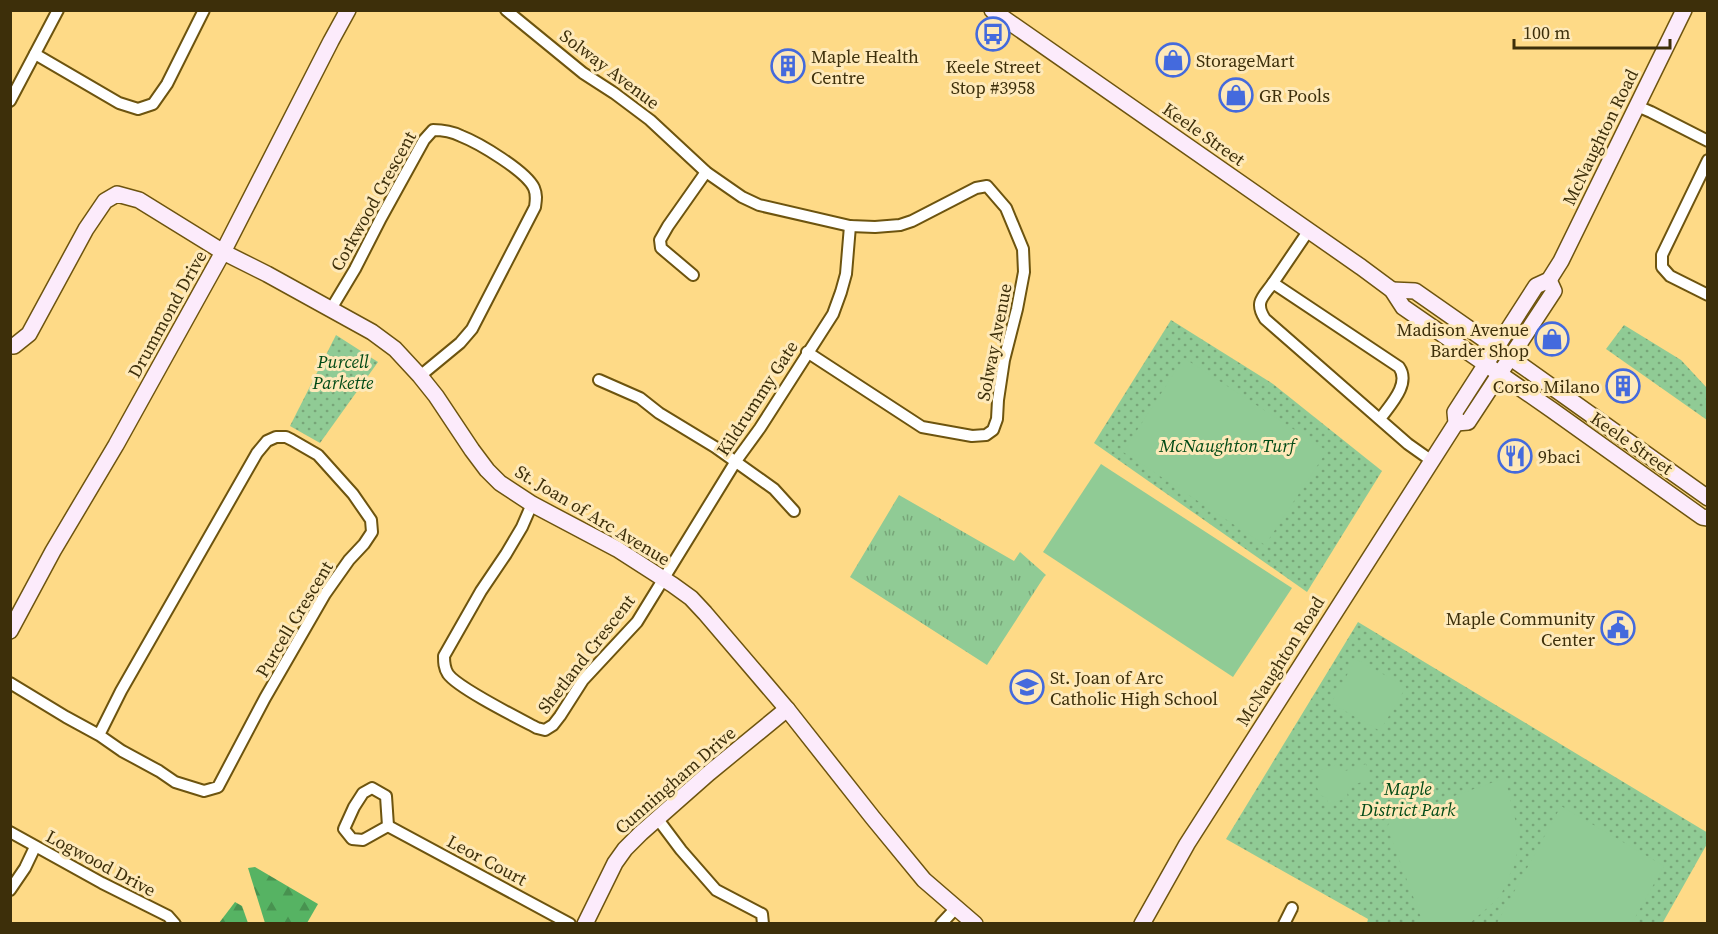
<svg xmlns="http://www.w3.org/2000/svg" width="1718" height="934" font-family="'Source Serif 4',serif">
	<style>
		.grass { fill: url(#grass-tufts) }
		.forest { fill: url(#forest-firs) }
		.park { fill: url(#park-dots) }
		.pitch { fill: #90cb95 }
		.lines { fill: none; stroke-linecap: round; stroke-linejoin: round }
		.street-casing { stroke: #6d540f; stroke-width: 14 }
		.secondary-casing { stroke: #6d540f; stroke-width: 18 }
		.street { stroke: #fff; stroke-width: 10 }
		.secondary { stroke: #fcebfb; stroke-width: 15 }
		.labels { text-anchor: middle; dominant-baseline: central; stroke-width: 6; stroke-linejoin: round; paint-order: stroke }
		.poi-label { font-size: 18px; fill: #3d2f0a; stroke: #fee9b9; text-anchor: start }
		.street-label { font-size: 18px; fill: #3d2f0a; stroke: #fee9b9 }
		.park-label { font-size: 18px; font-style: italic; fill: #024a16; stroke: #fee9b9 }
	</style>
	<defs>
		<pattern id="grass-tufts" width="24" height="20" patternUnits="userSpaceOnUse" patternTransform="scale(1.5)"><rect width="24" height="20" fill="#90cb95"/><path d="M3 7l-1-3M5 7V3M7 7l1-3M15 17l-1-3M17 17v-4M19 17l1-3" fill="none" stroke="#77a578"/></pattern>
		<pattern id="forest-firs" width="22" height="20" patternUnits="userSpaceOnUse" patternTransform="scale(1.5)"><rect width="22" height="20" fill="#56b363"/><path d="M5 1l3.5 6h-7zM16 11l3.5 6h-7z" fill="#489250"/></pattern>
		<pattern id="park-dots" width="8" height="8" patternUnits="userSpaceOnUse" patternTransform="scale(1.5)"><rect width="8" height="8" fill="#90cb95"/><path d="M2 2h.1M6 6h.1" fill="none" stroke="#77a578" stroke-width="1.8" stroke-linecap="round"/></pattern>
	</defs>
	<rect width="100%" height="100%" fill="#feda87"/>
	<path class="grass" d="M 899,495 L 1014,561 L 1020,552 L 1046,575 L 1044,577 L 987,665 L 850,577 Z"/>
	<g class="forest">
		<path d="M 255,867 L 318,904 L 307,923 L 265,923 L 248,868 Z"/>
		<path d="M 235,902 L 242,906 L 248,923 L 219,923 Z"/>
	</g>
	<g class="park">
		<path d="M 1171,320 L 1273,384 L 1382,471 L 1307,592 L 1094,443 Z"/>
		<path d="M 1624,325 L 1681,360 L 1707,388 L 1707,420 L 1606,349 Z"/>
		<path d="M 336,335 L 378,362 L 320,443 L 290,426 Z"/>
		<path d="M 1358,622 L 1708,833 L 1707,844 L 1662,924 L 1367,923 L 1368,919 L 1226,839 Z"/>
	</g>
	<g class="pitch">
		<path d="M 1184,358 L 1327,451 L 1265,545 L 1123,452 Z"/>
		<path d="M 1101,464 L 1292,588 L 1233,677 L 1043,552 Z"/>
		<path d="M 1356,659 L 1406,687 L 1380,731 L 1331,703 Z"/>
		<path d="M 1338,764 L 1339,769 L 1345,771 L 1366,764 L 1371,779 L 1350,786 L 1347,792 L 1348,798 L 1328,804 L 1327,798 L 1320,795 L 1315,782 L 1320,776 L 1318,771 Z"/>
		<path d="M 1505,778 L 1520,839 L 1514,866 L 1500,897 L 1470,923 L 1423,923 L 1387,827 L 1392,818 Z"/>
		<path d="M 1561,806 L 1664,866 L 1632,923 L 1497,923 Z"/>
	</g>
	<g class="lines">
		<defs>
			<g id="street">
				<path d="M 506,10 L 583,73 L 614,93 L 650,120 L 706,172 L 742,197 L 759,205 L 850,226 L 875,227 L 900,225 L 912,221 L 976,188 L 987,186 L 1006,208 L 1023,249 L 1024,272 L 1017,309 L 1004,360 L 998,400 L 997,419 L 993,430 L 986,435 L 972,436 L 922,427 L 807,352"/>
				<path d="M 35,54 L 119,103 L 138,109 L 153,104 L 167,84 L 204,10"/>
				<path d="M 10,101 L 58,10"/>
				<path d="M 1637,106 L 1651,112 L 1708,141"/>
				<path d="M 1708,160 L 1662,255 L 1662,267 L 1670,276 L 1708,295"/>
				<path d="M 693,275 L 661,248 L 660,240 L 668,226 L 706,172"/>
				<path d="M 1273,283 L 1309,230"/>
				<path d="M 331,309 L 355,269 L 381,218 L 424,140 L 433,130 C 443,130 453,132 461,136 C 479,143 526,171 534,188 C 537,195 536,200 535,207 L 472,329 L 460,343 L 420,376"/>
				<path d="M 599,380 L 640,398 L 659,413 L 715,447 L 774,489 L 794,511"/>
				<path d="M 1380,419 C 1390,405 1411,384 1399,367 L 1273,283 C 1263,297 1254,302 1265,319 L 1408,444 L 1432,461"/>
				<path d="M 532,504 L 522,527 L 506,554 L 481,591 L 444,656 C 444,662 444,668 448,674 C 458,688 518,718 537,728 L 545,730 L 553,725 L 560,716 L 583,680 L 637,622 L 736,461 L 760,428 L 833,314 L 841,292 L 846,274 L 850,226"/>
				<path d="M 10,683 L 66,717 L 99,735 L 122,751 L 159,771 L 175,782 L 204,791 L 218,787 L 265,698 L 325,594 L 349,560 L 364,544 L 372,532 L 371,520 L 353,494 L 318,455 L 292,440 L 286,437 L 276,437 L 267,441 L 257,453 L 121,691 L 99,735"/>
				<path d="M 372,788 L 386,796 L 388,826 L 363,840 L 352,839 L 344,829 L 354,807 L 363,793 Z"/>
				<path d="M 657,818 L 681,850 L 716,890 L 762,914 L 763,924"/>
				<path d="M 388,826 L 570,924"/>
				<path d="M 10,832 L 102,883 L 168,916 L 175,924"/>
				<path d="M 10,890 L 25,868 L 35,847"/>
				<path d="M 941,924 L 956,908"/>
				<path d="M 1284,924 L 1292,908"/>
			</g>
			<g id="secondary">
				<path d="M 992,10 L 1361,267 L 1392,290 L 1403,307 L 1552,410 L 1702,517 L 1708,518"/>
				<path d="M 1392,290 L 1415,291 L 1521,365 L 1708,498"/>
				<path d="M 10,346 L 14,346 L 29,334 L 86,229 L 105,201 L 117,194 L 139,200 L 223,252 L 267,274 L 372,332 L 395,349 L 420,376 L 436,396 L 472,450 L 487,470 L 500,483 L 532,504 L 617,549 L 673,585 L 691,598 L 705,613 L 787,709 L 873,818 L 924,880 L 975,924"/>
				<path d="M 1456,423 L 1468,422 L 1554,291 L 1549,280"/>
				<path d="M 10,631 L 53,551 L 116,445 L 223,252 L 331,41 L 348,10"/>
				<path d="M 585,924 L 615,863 L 625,849 L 641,833 L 709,773 L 787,709"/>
				<path d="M 1142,924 L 1187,844 L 1456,423 L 1455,412 L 1536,286 L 1549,280 L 1561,261 L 1684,10"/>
			</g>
		</defs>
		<use href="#street" class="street-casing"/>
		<use href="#secondary" class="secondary-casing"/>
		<use href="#street" class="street"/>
		<use href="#secondary" class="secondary"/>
	</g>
	<defs>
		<symbol id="bus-ring" viewBox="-11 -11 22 22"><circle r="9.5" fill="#fee9b9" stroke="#446add" stroke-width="1.5"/><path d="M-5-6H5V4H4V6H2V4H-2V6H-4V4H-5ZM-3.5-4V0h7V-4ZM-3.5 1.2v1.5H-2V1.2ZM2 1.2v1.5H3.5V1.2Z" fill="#446add"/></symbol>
		<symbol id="shop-ring" viewBox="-11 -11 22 22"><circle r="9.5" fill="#fee9b9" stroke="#446add" stroke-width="1.5"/><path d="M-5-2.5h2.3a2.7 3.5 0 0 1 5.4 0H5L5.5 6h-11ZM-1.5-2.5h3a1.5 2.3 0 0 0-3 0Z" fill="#446add"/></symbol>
		<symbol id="building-ring" viewBox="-11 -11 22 22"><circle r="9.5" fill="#fee9b9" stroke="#446add" stroke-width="1.5"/><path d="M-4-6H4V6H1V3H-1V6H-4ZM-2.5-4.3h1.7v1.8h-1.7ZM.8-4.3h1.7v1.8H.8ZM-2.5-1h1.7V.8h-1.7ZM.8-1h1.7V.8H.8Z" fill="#446add"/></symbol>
		<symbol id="restaurant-ring" viewBox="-11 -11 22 22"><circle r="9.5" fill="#fee9b9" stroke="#446add" stroke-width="1.5"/><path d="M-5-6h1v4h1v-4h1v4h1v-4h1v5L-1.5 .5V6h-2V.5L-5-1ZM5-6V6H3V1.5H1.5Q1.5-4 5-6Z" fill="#446add"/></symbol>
		<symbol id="civic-ring" viewBox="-11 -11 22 22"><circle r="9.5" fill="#fee9b9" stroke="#446add" stroke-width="1.5"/><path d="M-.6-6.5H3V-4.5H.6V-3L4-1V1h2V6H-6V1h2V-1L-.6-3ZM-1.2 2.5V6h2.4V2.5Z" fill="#446add"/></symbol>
		<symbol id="school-ring" viewBox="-11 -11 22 22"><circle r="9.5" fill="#fee9b9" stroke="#446add" stroke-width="1.5"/><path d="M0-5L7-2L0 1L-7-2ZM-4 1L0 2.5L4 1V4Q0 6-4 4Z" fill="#446add"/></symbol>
	</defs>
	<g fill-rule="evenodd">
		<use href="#bus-ring" x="974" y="15" width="38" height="38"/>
		<use href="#shop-ring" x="1154" y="41" width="38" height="38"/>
		<use href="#building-ring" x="769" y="47" width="38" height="38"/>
		<use href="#shop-ring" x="1217" y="76" width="38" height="38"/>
		<use href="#shop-ring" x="1533" y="320" width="38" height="38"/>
		<use href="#building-ring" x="1604" y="367" width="38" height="38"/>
		<use href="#restaurant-ring" x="1496" y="437" width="38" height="38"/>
		<use href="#civic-ring" x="1599" y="609" width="38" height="38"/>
		<use href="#school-ring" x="1008" y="668" width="38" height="38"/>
	</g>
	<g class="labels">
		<g class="poi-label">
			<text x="811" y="56">Maple Health<tspan x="811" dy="21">Centre</tspan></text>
			<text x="1196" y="60">StorageMart</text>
			<text x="993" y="66" text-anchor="middle">Keele Street<tspan x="993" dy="21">Stop #3958</tspan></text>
			<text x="1259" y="95">GR Pools</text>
			<text x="1529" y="329" text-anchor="end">Madison Avenue<tspan x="1529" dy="21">Barder Shop</tspan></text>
			<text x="1600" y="386" text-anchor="end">Corso Milano</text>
			<text x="1538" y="456">9baci</text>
			<text x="1595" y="618" text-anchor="end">Maple Community<tspan x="1595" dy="21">Center</tspan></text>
			<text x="1050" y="677">St. Joan of Arc<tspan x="1050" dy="21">Catholic High School</tspan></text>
		</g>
		<g class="street-label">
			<text transform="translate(610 69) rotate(37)">Solway Avenue</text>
			<text transform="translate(1204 134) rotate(35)">Keele Street</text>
			<text transform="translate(1600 137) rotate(-64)">McNaughton Road</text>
			<text transform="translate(373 201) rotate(-61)">Corkwood Crescent</text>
			<text transform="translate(167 314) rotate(-61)">Drummond Drive</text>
			<text transform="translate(994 342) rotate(-79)">Solway Avenue</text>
			<text transform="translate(757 398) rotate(-57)">Kildrummy Gate</text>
			<text transform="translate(1632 443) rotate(35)">Keele Street</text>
			<text transform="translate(593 515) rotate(31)">St. Joan of Arc Avenue</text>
			<text transform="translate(294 619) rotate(-59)">Purcell Crescent</text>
			<text transform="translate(586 654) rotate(-52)">Shetland Crescent</text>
			<text transform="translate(1280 661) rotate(-58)">McNaughton Road</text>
			<text transform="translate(675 780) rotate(-41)">Cunningham Drive</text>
			<text transform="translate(487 860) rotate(28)">Leor Court</text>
			<text transform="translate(101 863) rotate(28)">Logwood Drive</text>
		</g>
		<g class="park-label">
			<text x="343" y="361">Purcell<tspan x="343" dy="21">Parkette</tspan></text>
			<text x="1227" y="445">McNaughton Turf</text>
			<text x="1408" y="788">Maple<tspan x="1408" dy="21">District Park</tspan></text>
		</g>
	</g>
	<rect width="1718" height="934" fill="none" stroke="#3d2f0a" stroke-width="24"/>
	<path d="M1514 39v9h156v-9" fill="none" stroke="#3d2f0a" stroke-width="3"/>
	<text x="1523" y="39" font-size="18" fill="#3d2f0a" stroke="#fee9b9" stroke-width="4.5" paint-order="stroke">100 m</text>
</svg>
